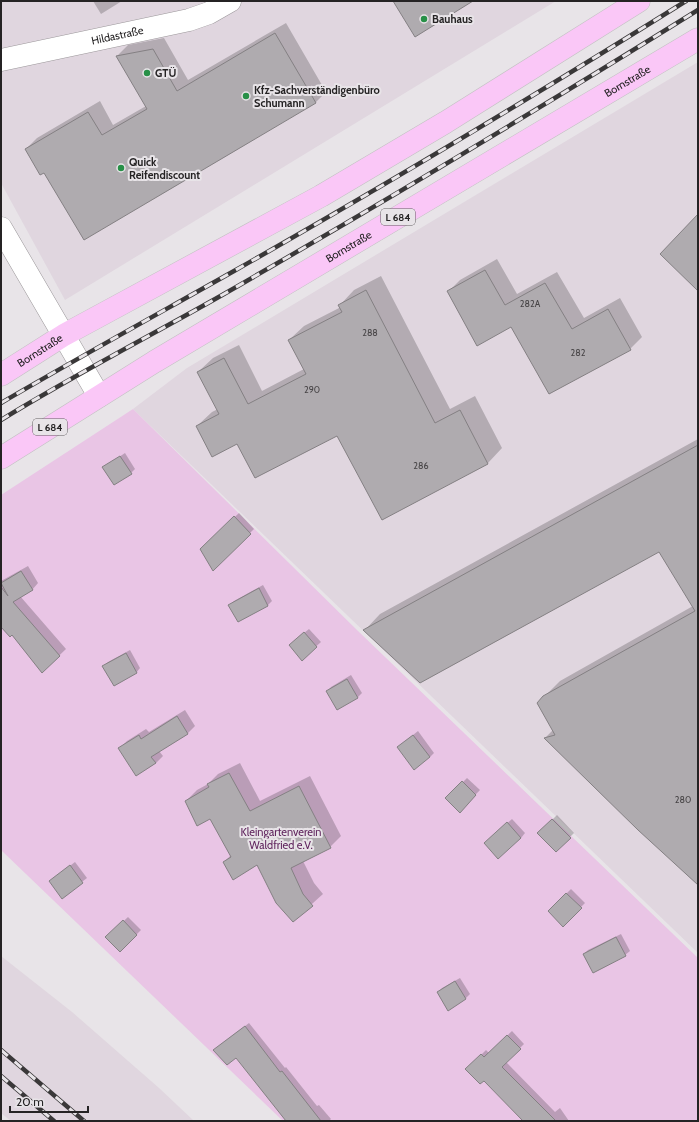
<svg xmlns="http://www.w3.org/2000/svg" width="699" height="1122" font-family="Cabin,sans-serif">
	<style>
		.built { fill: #e0d6df }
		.green { fill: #e9c5e5 }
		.shadow { fill: #0003 }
		.building { fill: #afabaf; stroke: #848083 }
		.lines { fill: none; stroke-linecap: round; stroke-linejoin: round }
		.street-casing { stroke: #9b979a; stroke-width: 23 }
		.primary-casing { stroke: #c2c1c2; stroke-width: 23 }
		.street { stroke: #fff; stroke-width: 22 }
		.primary { stroke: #fac7f7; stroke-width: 22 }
		.rail-casing { stroke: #3a3839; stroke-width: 4.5 }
		.rail { stroke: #e8e4e8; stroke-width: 3; stroke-dasharray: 9; stroke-linecap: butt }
		.poi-dot { fill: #279047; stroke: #e8e4e8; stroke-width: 1.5 }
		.labels { text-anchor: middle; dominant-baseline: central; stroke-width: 4; stroke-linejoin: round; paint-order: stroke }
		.number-label { font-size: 9px; fill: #484547 }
		.shield { fill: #e8e4e8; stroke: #605d5f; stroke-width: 1 }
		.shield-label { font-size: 10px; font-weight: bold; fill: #252324 }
		.poi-label { font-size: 11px; font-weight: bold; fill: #252324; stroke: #e8e4e8; text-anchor: start }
		.street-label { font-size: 11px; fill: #252324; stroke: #e8e4e8 }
		.park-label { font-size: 11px; fill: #60255e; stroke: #e8e4e8 }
	</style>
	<rect width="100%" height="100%" fill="#e8e4e8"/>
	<g class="built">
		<path d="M 1,1 L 556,1 L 65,300 L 1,183 Z"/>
		<path d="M 698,62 L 698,953 L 133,409 L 187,368 Z"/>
		<path d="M 1,956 L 72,1012 L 159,1088 L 194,1121 L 11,1121 L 1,1113 Z"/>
	</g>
	<path class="green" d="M 133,409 L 358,631 L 698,958 L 698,1121 L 283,1121 L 1,850 L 1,495 Z"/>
	<g class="shadow">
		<path d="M 93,1 L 122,1 L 101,14 Z"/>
		<path d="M 286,23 L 326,92 L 315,103 L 44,172 L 26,149 L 37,138 L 100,101 L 113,125 L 146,106 L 117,56 L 128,45 L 164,38 L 188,80 Z"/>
		<path d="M 497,259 L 517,294 L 557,272 L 584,318 L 620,298 L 642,337 L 630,349 L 511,326 L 448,292 L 460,280 Z"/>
		<path d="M 381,276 L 450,409 L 475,396 L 502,448 L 488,463 L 382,518 L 338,434 L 237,443 L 197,426 L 212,412 L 218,409 L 198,372 L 213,358 L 239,345 L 262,391 L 304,369 L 289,340 L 304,326 L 341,307 L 340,305 L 354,290 Z"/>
		<path d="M 698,439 L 698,885 L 545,738 L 553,730 L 538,703 L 560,681 L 693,606 L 659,551 L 365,630 L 380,614 Z"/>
		<path d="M 125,453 L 135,469 L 131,473 L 104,467 Z"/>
		<path d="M 239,513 L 254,529 L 214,569 L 205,545 Z"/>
		<path d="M 28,566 L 38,583 L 32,590 L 20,596 L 66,649 L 42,672 L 12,634 L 1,625 L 1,581 Z"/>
		<path d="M 263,585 L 272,601 L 268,605 L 239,621 L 230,605 L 234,601 Z"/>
		<path d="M 309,629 L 321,642 L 302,659 L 294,641 Z"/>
		<path d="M 130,650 L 140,668 L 136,673 L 104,666 L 108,662 Z"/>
		<path d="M 351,675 L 362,693 L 358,697 L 337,709 L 327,692 L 331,687 Z"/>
		<path d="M 185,710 L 195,726 L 188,733 L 159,751 L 163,756 L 156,763 L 137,775 L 120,748 L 127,741 L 146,729 L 149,732 Z"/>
		<path d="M 418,731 L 434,753 L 430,757 L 398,747 Z"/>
		<path d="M 240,763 L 260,801 L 310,776 L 341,836 L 330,847 L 303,861 L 314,883 L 323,894 L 293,921 L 257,864 L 224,862 L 231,855 L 211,817 L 186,801 L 197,790 L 208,784 L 218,774 Z"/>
		<path d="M 467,778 L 480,790 L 460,811 L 447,798 Z"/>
		<path d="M 557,815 L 574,833 L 556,851 L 539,833 Z"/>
		<path d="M 512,819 L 525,833 L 521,838 L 489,839 Z"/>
		<path d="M 75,862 L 87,878 L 62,897 L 50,881 Z"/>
		<path d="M 571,889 L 585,903 L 563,925 L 549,911 Z"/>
		<path d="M 128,917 L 141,930 L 120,951 L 107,937 Z"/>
		<path d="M 621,934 L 630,951 L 625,955 L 584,954 L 588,950 Z"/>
		<path d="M 460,978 L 470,994 L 466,998 L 448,1009 L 438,993 L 442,988 Z"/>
		<path d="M 249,1023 L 285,1068 L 286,1067 L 317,1106 L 319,1105 L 331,1119 L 329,1121 L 295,1121 L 236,1056 L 219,1046 Z"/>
		<path d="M 512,1031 L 524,1044 L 506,1062 L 555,1112 L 560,1108 L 569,1121 L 525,1121 L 484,1079 L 467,1069 L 486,1050 L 489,1053 Z"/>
	</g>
	<g class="building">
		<path d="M 393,1 L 473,1 L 415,37 Z"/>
		<path d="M 275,33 L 316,103 L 84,240 L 44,173 L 40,175 L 25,149 L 88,112 L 102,135 L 147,109 L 116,56 L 153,49 L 177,91 Z"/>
		<path d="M 698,214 L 698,291 L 660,254 Z"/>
		<path d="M 485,270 L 505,305 L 545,283 L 572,329 L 608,309 L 631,350 L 549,394 L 511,327 L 477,346 L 447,291 Z"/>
		<path d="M 366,290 L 435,423 L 460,410 L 488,464 L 382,520 L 337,436 L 255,478 L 237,444 L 212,457 L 196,426 L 219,414 L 197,372 L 224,358 L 248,404 L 306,374 L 288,340 L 342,312 L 338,305 Z"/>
		<path d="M 698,445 L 698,885 L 638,830 L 544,738 L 555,735 L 537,703 L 543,696 L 695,611 L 659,552 L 420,683 L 363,630 Z"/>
		<path d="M 120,456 L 132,474 L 114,485 L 102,467 Z"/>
		<path d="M 234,516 L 251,534 L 213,571 L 200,549 Z"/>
		<path d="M 21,571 L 33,590 L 13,602 L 60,656 L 42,673 L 12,635 L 10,637 L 1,627 L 1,587 L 8,596 L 1,583 Z"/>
		<path d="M 259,588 L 268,606 L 238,622 L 228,605 Z"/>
		<path d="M 304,632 L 317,647 L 302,661 L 289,645 Z"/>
		<path d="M 126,653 L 137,673 L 114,686 L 102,666 Z"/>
		<path d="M 347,679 L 358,698 L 337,710 L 326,691 Z"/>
		<path d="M 177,716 L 188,734 L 151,757 L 156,763 L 136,776 L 118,748 L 139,735 L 141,739 Z"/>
		<path d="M 413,735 L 430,757 L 414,770 L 397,747 Z"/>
		<path d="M 229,773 L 250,811 L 299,786 L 331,848 L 291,868 L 303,894 L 313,906 L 293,922 L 276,903 L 257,865 L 233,880 L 223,862 L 231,857 L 210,819 L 197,826 L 185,801 L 209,787 L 207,784 Z"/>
		<path d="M 462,781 L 476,795 L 460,813 L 445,798 Z"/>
		<path d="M 552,819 L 571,838 L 556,852 L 537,833 Z"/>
		<path d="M 507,822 L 521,838 L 498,859 L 484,843 Z"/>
		<path d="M 70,865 L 83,883 L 62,899 L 49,881 Z"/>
		<path d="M 566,893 L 582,908 L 563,927 L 548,911 Z"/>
		<path d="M 123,920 L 137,935 L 120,952 L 105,937 Z"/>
		<path d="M 616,937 L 626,956 L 593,973 L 583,954 Z"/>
		<path d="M 455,981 L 466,999 L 448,1011 L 437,992 Z"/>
		<path d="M 245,1026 L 280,1072 L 282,1071 L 321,1121 L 286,1121 L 236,1058 L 227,1065 L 213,1050 Z"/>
		<path d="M 507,1035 L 521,1049 L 502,1067 L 556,1121 L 523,1121 L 484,1081 L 480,1084 L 465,1069 L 481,1054 L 484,1057 Z"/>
	</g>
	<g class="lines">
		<defs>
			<g id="street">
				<path id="s1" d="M 1,60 L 189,20 L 209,13 L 230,1"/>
				<path d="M 1,228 L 99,396"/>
			</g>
			<g id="primary">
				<path id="s2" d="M 1,375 L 64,335 L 321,196 L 446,122 L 639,1"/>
				<path id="s3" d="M 1,458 L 154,362 L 698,39"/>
			</g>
		</defs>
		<use href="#street" class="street-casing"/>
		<use href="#primary" class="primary-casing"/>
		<use href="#street" class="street"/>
		<use href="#primary" class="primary"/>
		<defs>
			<g id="rail">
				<path d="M 1,403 C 78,358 156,315 234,271 C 386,185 537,94 686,1"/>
				<path d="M 1,420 C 74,375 150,336 224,294 C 384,202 542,107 698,10"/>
				<path d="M 1,1050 L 84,1121"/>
				<path d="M 1,1076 L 54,1121"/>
			</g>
		</defs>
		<use href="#rail" class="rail-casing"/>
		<use href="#rail" class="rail"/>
	</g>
	<g class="poi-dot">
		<circle cx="424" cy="19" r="4"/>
		<circle cx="147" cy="73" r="4"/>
		<circle cx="246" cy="96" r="4"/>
		<circle cx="121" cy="168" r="4"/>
	</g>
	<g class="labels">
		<g class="number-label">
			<text x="530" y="303">282A</text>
			<text x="370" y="332">288</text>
			<text x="578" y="352">282</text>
			<text x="312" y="389">290</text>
			<text x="421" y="465">286</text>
			<text x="683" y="799">280</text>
		</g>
		<g class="shield">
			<rect x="381" y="209" width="34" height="16" rx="3"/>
			<rect x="33" y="419" width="34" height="16" rx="3"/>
		</g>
		<g class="shield-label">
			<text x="398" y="217">L 684</text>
			<text x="50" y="427">L 684</text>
		</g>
		<g class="poi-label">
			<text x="432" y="19">Bauhaus</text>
			<text x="155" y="73">GTÜ</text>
			<text x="254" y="90">Kfz-Sachverständigenbüro<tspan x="254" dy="13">Schumann</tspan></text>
			<text x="129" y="162">Quick<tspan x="129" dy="13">Reifendiscount</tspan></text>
		</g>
		<g class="street-label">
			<text stroke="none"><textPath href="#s1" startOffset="119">Hildastraße</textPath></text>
			<text stroke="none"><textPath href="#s3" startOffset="731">Bornstraße</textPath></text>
			<text stroke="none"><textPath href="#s3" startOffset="407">Bornstraße</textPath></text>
			<text stroke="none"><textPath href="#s2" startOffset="46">Bornstraße</textPath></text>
		</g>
		<g class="park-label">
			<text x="281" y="832">Kleingartenverein<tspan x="281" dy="13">Waldfried e.V.</tspan></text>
		</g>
	</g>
	<rect width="699" height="1122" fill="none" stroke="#252324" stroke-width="4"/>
	<path d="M10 1106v6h78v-6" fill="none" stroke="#252324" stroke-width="2"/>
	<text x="16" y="1106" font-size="12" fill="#252324" stroke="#e8e4e8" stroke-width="3" paint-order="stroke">20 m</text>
</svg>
